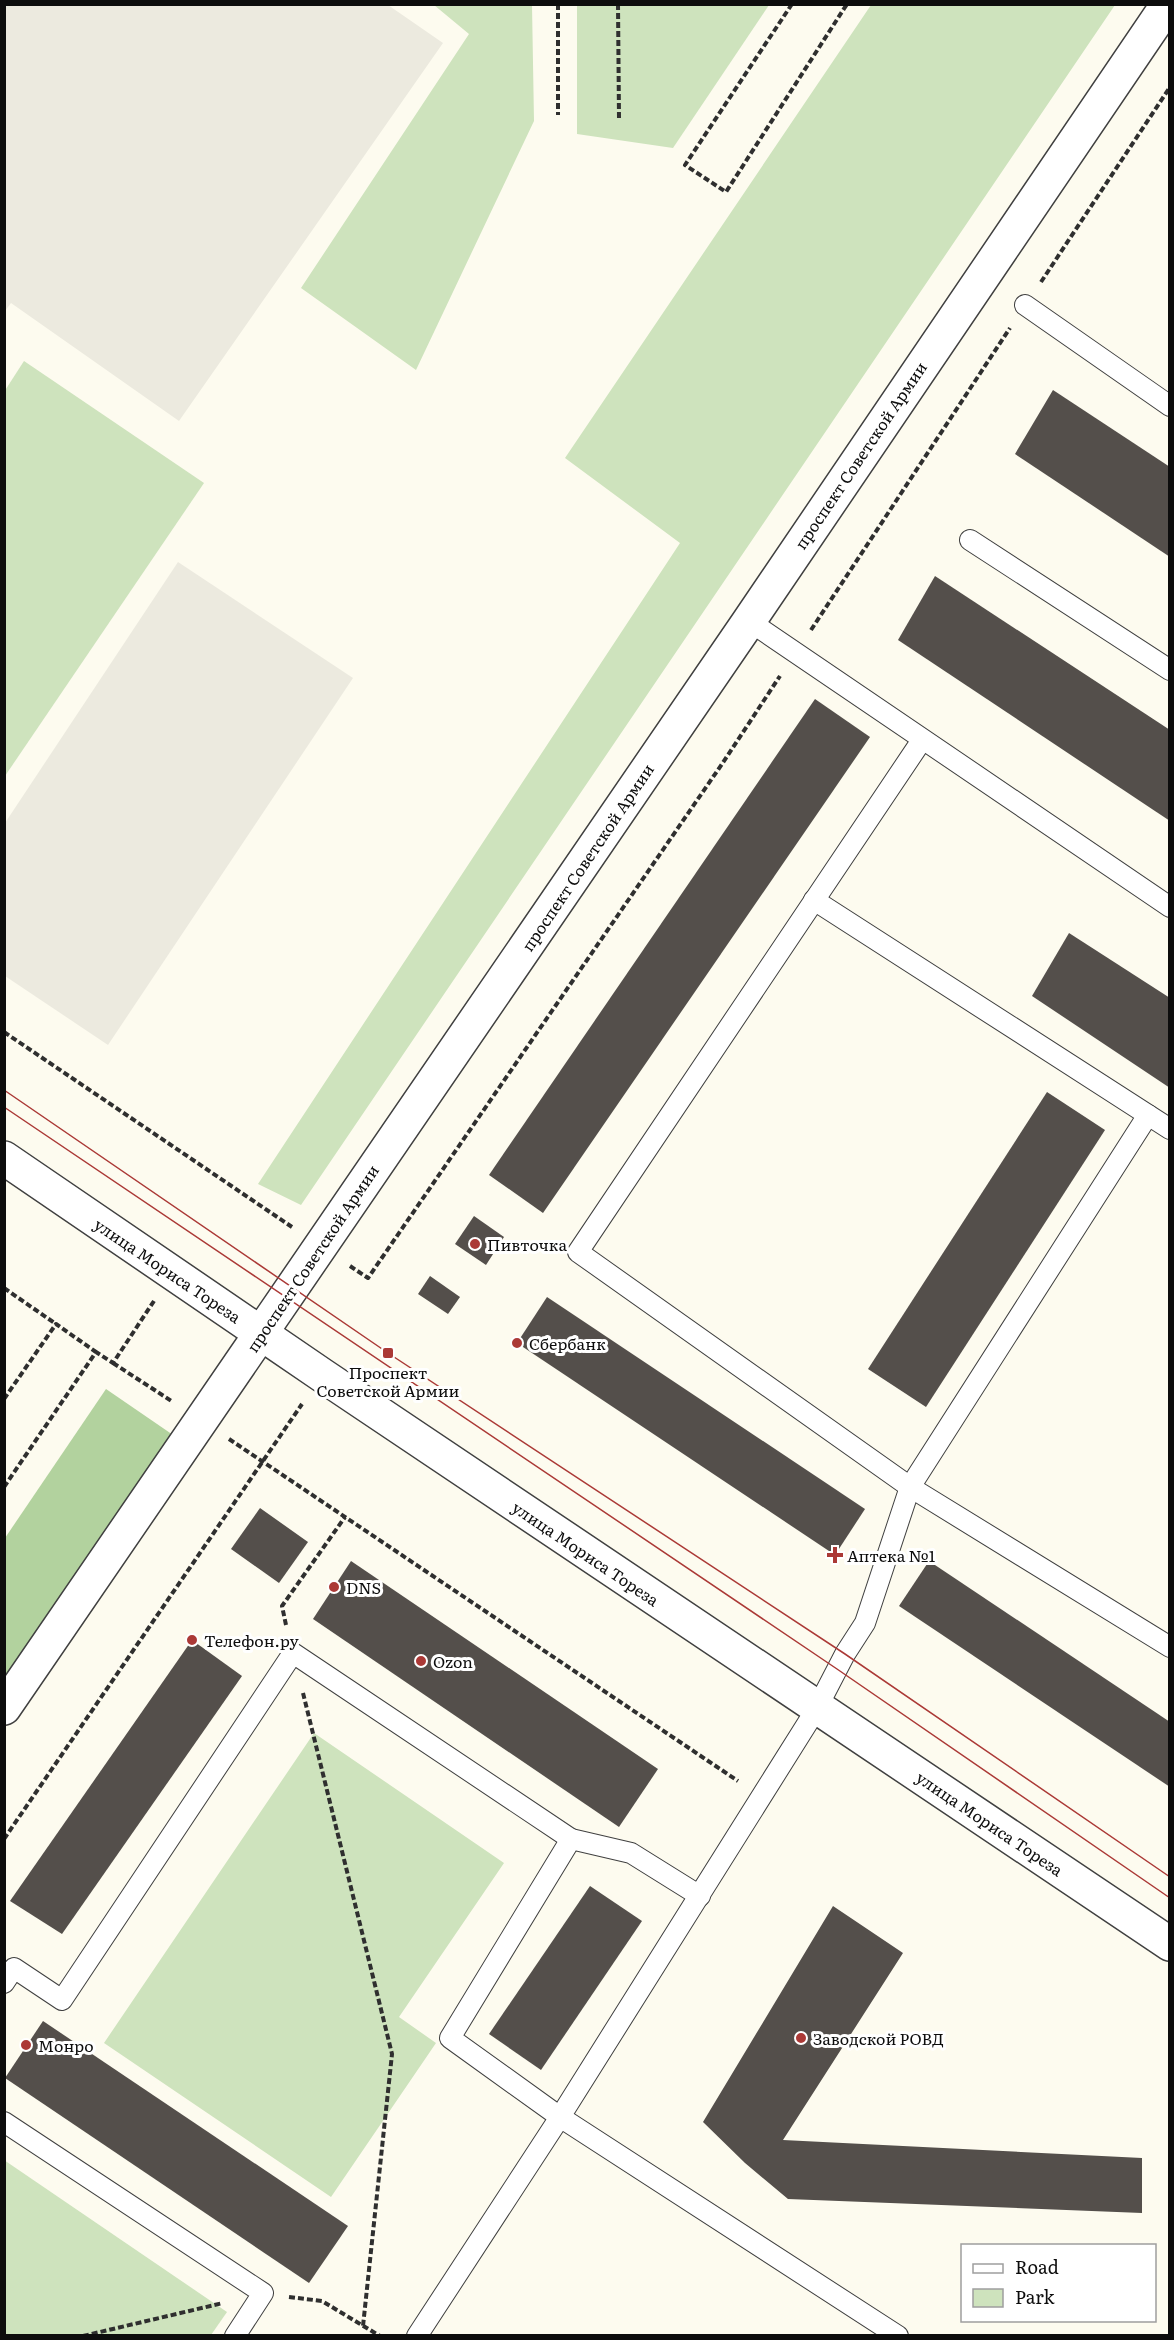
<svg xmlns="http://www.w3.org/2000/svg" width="1174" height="2340" font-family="Literata,serif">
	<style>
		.green { fill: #cee3bd }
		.forest { fill: #b2d29e }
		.plaza { fill: #eceadf }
		.building { fill: #544f4b }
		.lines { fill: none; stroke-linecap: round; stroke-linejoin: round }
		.service-casing { stroke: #404040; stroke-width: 22 }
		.tertiary-casing { stroke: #404040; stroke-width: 36 }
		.path { stroke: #2f2f2f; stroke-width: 4; stroke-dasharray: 6 3; stroke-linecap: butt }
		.service { stroke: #fff; stroke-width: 20 }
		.tertiary { stroke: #fff; stroke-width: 33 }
		.tram { stroke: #ab3936; stroke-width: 1.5 }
		.poi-dot { fill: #ab3936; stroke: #fff; stroke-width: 2 }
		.labels { text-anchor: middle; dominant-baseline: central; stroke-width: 6; stroke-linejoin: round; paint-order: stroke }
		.street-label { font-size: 16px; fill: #0d0d0d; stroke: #fff }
		.poi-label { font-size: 16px; fill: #0d0d0d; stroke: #fff; text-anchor: start }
	</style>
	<rect width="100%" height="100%" fill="#fdfbef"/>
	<g class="green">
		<path d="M 434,5 L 532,5 L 534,121 L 416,370 L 301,288 L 469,34 Z"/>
		<path d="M 577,5 L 577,4 L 769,5 L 673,148 L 577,134 Z"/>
		<path d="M 871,5 L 1115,5 L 301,1205 L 258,1184 L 680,543 L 565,458 Z"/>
		<path d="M 24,361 L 204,483 L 5,776 L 4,392 Z"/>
		<path d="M 314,1733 L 504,1863 L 399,2017 L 436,2043 L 331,2197 L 104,2043 Z"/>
		<path d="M 4,2160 L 227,2312 L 211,2335 L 5,2335 Z"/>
	</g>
	<path class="forest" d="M 106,1389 L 176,1437 L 5,1688 L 5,1538 Z"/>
	<g class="plaza">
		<path d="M 5,4 L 388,5 L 443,43 L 179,421 L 11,303 L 5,311 Z"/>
		<path d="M 178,562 L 353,678 L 108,1045 L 5,976 L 5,823 Z"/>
	</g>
	<g class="building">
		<path d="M 1053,390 L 1170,467 L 1170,557 L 1015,454 Z"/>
		<path d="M 935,576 L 1170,730 L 1170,821 L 898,640 Z"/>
		<path d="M 815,699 L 870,737 L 543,1213 L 489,1175 Z"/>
		<path d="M 1069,933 L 1170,998 L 1170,1088 L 1032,996 Z"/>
		<path d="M 1047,1092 L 1105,1130 L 926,1407 L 868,1369 Z"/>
		<path d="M 474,1216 L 504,1237 L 486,1265 L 455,1244 Z"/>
		<path d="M 430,1276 L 460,1297 L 448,1314 L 418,1294 Z"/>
		<path d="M 547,1297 L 865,1509 L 835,1555 L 517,1343 Z"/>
		<path d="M 260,1508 L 308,1542 L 279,1583 L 231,1549 Z"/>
		<path d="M 351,1561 L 658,1769 L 619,1827 L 313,1619 Z"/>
		<path d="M 929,1561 L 1170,1722 L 1170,1787 L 899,1606 Z"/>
		<path d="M 192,1640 L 242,1676 L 62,1934 L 10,1901 Z"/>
		<path d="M 590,1886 L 642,1921 L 541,2070 L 489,2034 Z"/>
		<path d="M 833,1906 L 903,1953 L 783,2140 L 1142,2158 L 1142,2213 L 788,2199 L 745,2163 L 703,2122 Z"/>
		<path d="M 43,2021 L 348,2226 L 309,2283 L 5,2078 Z"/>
	</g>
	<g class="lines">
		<defs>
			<g id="service">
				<path d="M 1025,305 L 1170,406"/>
				<path d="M 970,540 L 1170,670"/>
				<path d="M 749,621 L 1170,907"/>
				<path d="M 922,740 L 578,1252 L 910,1487 L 1170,1647"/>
				<path d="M 814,900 L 1170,1129"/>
				<path d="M 4,1983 L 14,1968 L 62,2000 L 293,1653 L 571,1839"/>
				<path d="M 4,2122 L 263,2293 L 235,2336"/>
				<path d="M 417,2336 L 560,2117 L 450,2038 L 571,1839 L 631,1853 L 700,1896"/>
				<path d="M 898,2336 L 560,2117 L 817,1708 L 845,1654 L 865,1623 L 910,1487 L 1148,1115"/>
			</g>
			<g id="tertiary">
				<path d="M 4,1158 L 322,1375 L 1170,1944"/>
				<path d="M 4,1708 L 749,621 L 1168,4"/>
			</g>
		</defs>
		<use href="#service" class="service-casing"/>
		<use href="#tertiary" class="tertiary-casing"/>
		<g class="path">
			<path d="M 558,4 L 558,115"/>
			<path d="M 618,4 L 619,118"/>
			<path d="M 792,4 L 685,165 L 726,192 L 847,4"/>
			<path d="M 1041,282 L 1170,87"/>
			<path d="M 811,630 L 1010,328"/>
			<path d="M 4,1032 L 292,1227"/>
			<path d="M 350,1266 L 368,1278 L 722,764 L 780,676"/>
			<path d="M 4,1288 L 56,1324"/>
			<path d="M 113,1363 L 173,1402"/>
			<path d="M 4,1399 L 56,1324 L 96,1352"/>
			<path d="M 229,1439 L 738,1781"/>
			<path d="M 4,1487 L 96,1352 L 113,1363 L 154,1301"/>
			<path d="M 286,1625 L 282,1606 L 345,1517"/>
			<path d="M 303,1693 L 392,2054 L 363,2326"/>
			<path d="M 4,1839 L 302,1404"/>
			<path d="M 289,2297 L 322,2301 L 380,2336"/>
			<path d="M 83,2336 L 223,2303"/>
		</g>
		<use href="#service" class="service"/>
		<use href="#tertiary" class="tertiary"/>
		<g class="tram">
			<path d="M 4,1090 L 388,1353 L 845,1654 L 1170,1877"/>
			<path d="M 4,1107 L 837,1669 L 1170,1898"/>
		</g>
	</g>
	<g class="poi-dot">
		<circle cx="475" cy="1244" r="6"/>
		<circle cx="517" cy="1343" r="6"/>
		<rect x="382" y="1347" width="12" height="12" rx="3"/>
		<path d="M832 1546h6v6h6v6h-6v6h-6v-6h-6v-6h6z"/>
		<circle cx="334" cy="1587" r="6"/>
		<circle cx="192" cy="1640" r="6"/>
		<circle cx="421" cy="1661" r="6"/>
		<circle cx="801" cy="2038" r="6"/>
		<circle cx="26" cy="2045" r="6"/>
	</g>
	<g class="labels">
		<g class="street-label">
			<text transform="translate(860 455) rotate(-56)">проспект Советской Армии</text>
			<text transform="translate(587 857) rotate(-56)">проспект Советской Армии</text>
			<text transform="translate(312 1258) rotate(-56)">проспект Советской Армии</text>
			<text transform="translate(168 1270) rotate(34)">улица Мориса Тореза</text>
			<text transform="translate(586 1553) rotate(34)">улица Мориса Тореза</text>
			<text transform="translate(990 1823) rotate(34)">улица Мориса Тореза</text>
		</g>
		<g class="poi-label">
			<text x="487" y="1244">Пивточка</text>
			<text x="529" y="1343">Сбербанк</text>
			<text x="388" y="1372" text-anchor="middle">Проспект<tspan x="388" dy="18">Советской Армии</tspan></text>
			<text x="847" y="1555">Аптека №1</text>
			<text x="346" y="1587">DNS</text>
			<text x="204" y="1640">Телефон.ру</text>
			<text x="433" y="1661">Ozon</text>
			<text x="813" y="2038">Заводской РОВД</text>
			<text x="38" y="2045">Монро</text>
		</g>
	</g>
	<rect width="1174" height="2340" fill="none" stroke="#0d0d0d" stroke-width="12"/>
	<rect x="961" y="2244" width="195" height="78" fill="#ffffff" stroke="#9e9e9e" stroke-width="1.5"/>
	<rect x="973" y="2264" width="30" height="9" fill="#ffffff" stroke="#9e9e9e" stroke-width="1.5"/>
	<text x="1015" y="2274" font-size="18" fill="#0d0d0d">Road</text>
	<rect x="973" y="2289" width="30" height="18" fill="#cee3bd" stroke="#9e9e9e" stroke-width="1.5"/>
	<text x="1015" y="2304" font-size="18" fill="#0d0d0d">Park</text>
</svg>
